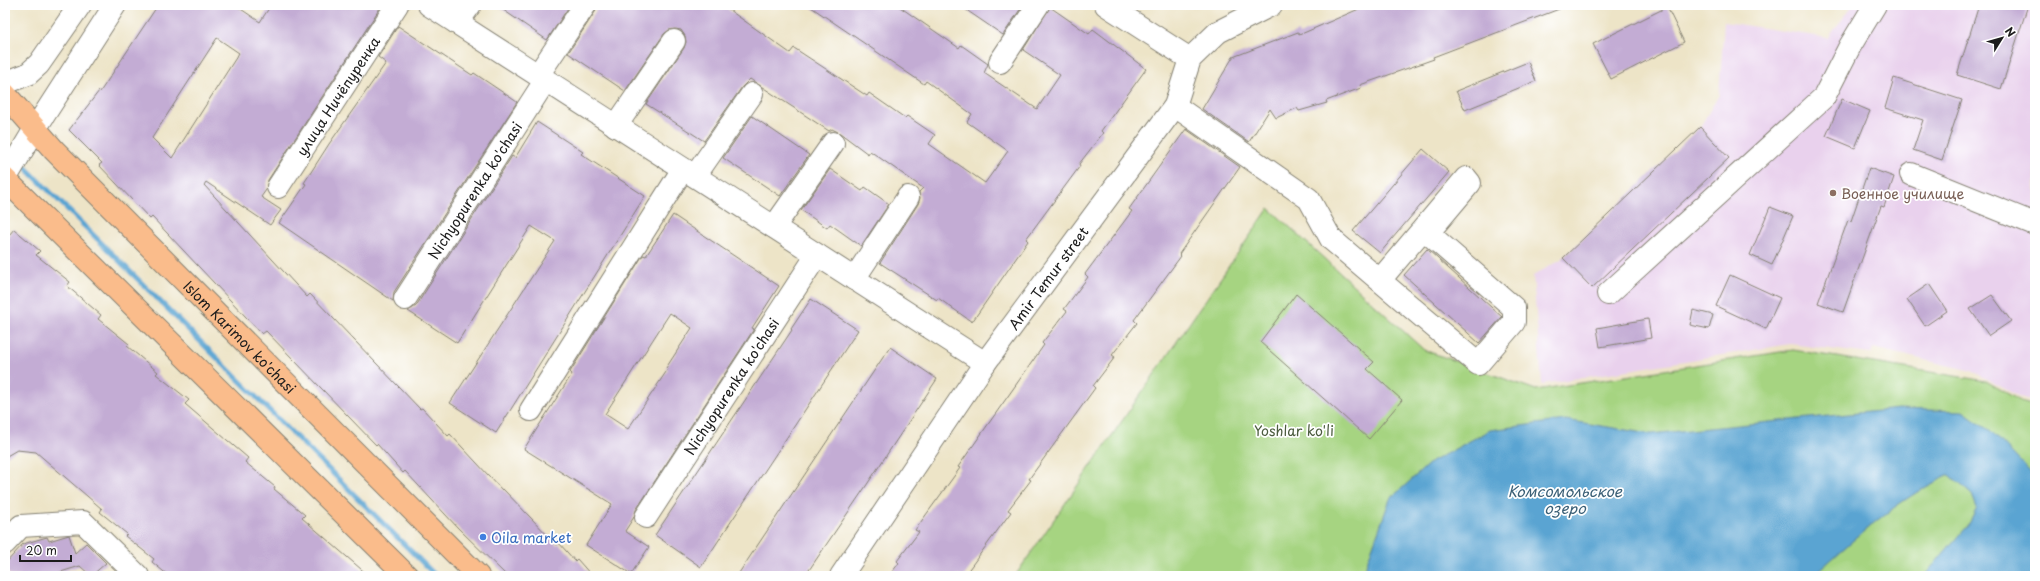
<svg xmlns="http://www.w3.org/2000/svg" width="2040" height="581" font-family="'Playpen Sans',sans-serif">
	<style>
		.built { fill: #e9d1ed }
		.green { fill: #a6d481; stroke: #61784e }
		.water { fill: #5aa4d2; stroke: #3b6077 }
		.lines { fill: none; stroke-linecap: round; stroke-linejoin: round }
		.stream { stroke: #5aa4d2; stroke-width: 5 }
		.building { fill: #c3acd4; fill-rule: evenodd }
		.minor-casing { stroke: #848072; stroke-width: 24 }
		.major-casing { stroke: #848072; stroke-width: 24 }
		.minor { stroke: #fff; stroke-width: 22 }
		.major { stroke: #fabc8b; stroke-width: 22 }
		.education-dot { fill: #8d6e63; stroke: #fff; stroke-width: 1.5 }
		.shop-dot { fill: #3f7fe0; stroke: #fff; stroke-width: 1.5 }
		.labels { text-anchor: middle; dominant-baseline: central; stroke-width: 3.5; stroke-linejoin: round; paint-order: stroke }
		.street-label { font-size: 14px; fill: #1c1c1c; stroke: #fff }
		.education-label { font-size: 14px; fill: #785e54; stroke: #fff; text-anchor: start }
		.park-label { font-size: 14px; fill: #4c5c3f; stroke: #fff }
		.shop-label { font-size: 14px; fill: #366cbe; stroke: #fff; text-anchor: start }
		.water-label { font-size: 15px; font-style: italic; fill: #3b6077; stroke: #fff }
	</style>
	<rect width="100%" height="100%" fill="#fff"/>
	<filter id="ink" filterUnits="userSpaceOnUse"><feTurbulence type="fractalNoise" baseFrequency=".025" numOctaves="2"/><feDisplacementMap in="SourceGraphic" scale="8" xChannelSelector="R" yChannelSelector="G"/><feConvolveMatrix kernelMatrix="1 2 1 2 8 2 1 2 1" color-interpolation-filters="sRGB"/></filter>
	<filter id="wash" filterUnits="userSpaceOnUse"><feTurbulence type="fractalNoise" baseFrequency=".012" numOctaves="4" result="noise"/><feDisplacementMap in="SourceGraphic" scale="16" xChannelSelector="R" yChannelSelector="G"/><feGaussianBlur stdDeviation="0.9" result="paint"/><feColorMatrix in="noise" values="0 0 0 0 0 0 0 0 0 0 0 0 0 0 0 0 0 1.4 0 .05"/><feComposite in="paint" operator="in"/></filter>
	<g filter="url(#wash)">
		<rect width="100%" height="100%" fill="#ede4c7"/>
		<path class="built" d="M 1853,5 L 2035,5 L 2035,403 L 2016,395 L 1972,371 L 1873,348 L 1871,354 L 1790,344 L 1542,384 L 1533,276 L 1563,258 L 1700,127 L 1719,95 L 1724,22 L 1828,38 Z"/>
		<path class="green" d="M 1269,208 L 1424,350 L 1536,390 L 1793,350 L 1986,381 L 2024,403 L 2035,406 L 2035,576 L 1015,576 Z"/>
		<path class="water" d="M 1898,409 L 1963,411 L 1991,431 L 2035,477 L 2035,576 L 1924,576 L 1970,522 L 1977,508 L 1972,495 L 1950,475 C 1896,499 1856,538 1813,576 L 1362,576 L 1390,499 L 1431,462 L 1490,430 L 1566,420 L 1650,434 Z"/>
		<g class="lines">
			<path class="stream" d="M 25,167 L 436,576"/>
		</g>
		<g id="blocks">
			<g class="building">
				<path d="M 158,5 L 235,5 L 260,22 L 271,5 L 377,5 L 380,8 L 268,180 L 266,190 L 261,197 L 281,210 L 270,225 L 206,182 L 204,185 L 307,297 L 310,294 L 420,409 L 422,408 L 448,436 L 450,434 L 502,490 L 503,489 L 557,545 L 559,543 L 575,561 L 577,559 L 592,576 L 507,576 L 458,528 L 405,471 L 403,473 L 377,444 L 376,445 L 266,331 L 262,334 L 152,217 L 150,219 L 99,165 L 102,163 L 69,130 L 99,91 L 100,92 ZM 217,38 L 239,53 L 172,158 L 152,138 Z"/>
				<path d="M 496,5 L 570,5 L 547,40 Z"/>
				<path d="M 597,5 L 722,5 L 790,53 L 794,48 L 867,96 L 869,93 L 905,118 L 907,116 L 935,135 L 929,144 L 985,183 L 1008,151 L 967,122 L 972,114 L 926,81 L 924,84 L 808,5 L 897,5 L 959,48 L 961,45 L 988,64 L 984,73 L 1037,109 L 1060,75 L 1023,50 L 1050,7 L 1089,34 L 1093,29 L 1146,69 L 1101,131 L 1103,133 L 1079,164 L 1080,166 L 1026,239 L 1028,241 L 972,322 L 938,298 L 937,300 L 880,263 L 918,204 L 920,198 L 919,192 L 923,188 L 870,151 L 868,154 L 840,133 L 832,129 L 829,131 L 750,79 L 742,87 L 704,141 L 646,104 L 684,48 L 686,42 L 685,36 L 681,30 L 675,29 L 669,30 L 664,34 L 625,91 L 568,53 L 595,12 Z"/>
				<path d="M 959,5 L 1023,5 L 1003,35 Z"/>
				<path d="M 1368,5 L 1567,5 L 1567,6 L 1433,57 L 1434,59 L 1360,85 L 1361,88 L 1326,101 L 1327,103 L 1299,111 L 1297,108 L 1276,118 L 1270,109 L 1249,142 L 1202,109 L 1233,57 L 1298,32 L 1299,35 Z"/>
				<path d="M 1979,5 L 2028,5 L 2001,89 L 1957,75 Z"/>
				<path d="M 1667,7 L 1684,42 L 1611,79 L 1593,44 Z"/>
				<path d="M 398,26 L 472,75 L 474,73 L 517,102 L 394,292 L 393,301 L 279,223 L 306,184 L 304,183 L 329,144 L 386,63 L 378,57 Z"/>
				<path d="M 1528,62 L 1536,81 L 1465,110 L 1456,91 Z"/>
				<path d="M 1894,78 L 1962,100 L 1942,160 L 1913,150 L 1923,120 L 1885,108 Z"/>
				<path d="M 1842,99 L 1870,111 L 1855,148 L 1826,136 Z"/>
				<path d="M 752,116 L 809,155 L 780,196 L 723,158 Z"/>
				<path d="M 537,122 L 583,152 L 581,154 L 645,196 L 496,433 L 450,403 L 555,241 L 531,226 L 457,343 L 408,311 L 416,306 L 512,156 L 515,158 Z"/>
				<path d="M 1700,127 L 1729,158 L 1592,288 L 1563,258 Z"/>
				<path d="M 1186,129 L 1240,167 L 1179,254 L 1181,256 L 1134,320 L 1137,323 L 1112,355 L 1115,357 L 1093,386 L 1095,388 L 1029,479 L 1031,480 L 1008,510 L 1011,512 L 964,576 L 889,576 L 899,563 L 897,561 L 919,532 L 915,530 L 960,468 L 958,467 L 1044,345 L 1042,343 L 1067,311 L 1064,309 L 1088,277 L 1085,274 L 1132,211 L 1129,209 Z"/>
				<path d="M 1423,149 L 1449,172 L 1380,253 L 1353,231 Z"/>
				<path d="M 1869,168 L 1894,177 L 1884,207 L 1881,206 L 1843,312 L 1818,303 L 1848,220 L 1851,221 Z"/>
				<path d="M 830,169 L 862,191 L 865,187 L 889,204 L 861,246 L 830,224 L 827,228 L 801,210 Z"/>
				<path d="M 1770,207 L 1793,216 L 1772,265 L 1750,255 Z"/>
				<path d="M 673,215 L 779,286 L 752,328 L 754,329 L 636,510 L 634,517 L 625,531 L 649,547 L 631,574 L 586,545 L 612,504 L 524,449 L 572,374 L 570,372 L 643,255 L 646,256 ZM 670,313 L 692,328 L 666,368 L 668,369 L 628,429 L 605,414 Z"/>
				<path d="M 14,229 L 40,251 L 36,255 L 70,282 L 67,286 L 101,315 L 98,319 L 129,344 L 127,346 L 158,372 L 156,374 L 189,400 L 185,404 L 248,458 L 245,462 L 275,487 L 274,489 L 305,515 L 302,518 L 369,576 L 169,576 L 152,562 L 154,559 L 125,536 L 127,534 L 100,512 L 102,509 L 36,452 L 17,450 L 5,457 L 5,240 Z"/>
				<path d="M 1427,249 L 1502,317 L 1479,343 L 1404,275 Z"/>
				<path d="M 1730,275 L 1780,298 L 1766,329 L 1716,306 Z"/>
				<path d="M 1929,284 L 1947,311 L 1925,326 L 1907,299 Z"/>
				<path d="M 1296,294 L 1374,362 L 1367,369 L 1402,400 L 1369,439 L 1260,342 Z"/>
				<path d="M 1992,295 L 2011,321 L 1989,336 L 1970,309 Z"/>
				<path d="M 811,299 L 858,330 L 701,567 L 655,535 L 792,330 L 791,329 Z"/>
				<path d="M 1693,310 L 1713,315 L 1709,329 L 1690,325 Z"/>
				<path d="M 1648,319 L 1651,338 L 1600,347 L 1597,328 Z"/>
				<path d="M 890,347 L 937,379 L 866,486 L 805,576 L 737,576 Z"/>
				<path d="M 69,535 L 75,553 L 86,543 L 106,563 L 91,576 L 80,566 L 48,576 L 12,576 L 5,571 L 5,564 L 23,544 L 47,537 L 49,541 Z"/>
			</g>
		</g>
	</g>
	<g filter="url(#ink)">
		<use href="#blocks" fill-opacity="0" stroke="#848072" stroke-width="1"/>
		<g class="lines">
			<defs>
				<g id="minor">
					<path d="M 429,5 L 985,363"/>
					<path d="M 1106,5 L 1190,59"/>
					<path d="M 457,23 L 470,5"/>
					<path d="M 1000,62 L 1038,5"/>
					<path d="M 538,75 L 585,5"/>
					<path d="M 5,83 L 28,74 L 39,64 L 80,5"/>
					<path d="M 1175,106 L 1309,199 L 1331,239 L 1478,364 L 1514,322 L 1514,308 L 1428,233 L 1470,183 L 1466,178 L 1380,280"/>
					<path d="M 616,126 L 674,41"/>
					<path d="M 1911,174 L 2035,224"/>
					<path d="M 695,176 L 752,94"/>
					<path d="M 5,179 L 35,129 L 115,5"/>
					<path id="s1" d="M 278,187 L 397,5"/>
					<path d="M 774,227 L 833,143"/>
					<path d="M 854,279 L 908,197"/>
					<path d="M 1608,294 L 1824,97 L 1850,46 L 1875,5"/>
					<path id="s2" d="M 405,299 L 545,81"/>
					<path d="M 531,410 L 683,169"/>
					<path id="s3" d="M 646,517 L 817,255"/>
					<path d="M 5,543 L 21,526 L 83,522 L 138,576"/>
					<path id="s4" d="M 841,576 L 985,363 L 1175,106 L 1190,59 L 1218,32 L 1271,5"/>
				</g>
				<g id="major">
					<path id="s5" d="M 5,94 L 54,150 L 478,576"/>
					<path d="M 5,179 L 407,576"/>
				</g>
			</defs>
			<use href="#minor" class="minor-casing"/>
			<use href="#major" class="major-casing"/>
			<use href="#minor" class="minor"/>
			<use href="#major" class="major"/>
		</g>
	</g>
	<circle class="education-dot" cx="1833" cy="193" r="4"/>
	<circle class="shop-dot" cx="483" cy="537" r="4"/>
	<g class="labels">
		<g class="street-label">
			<text stroke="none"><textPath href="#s1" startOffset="109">улица Ничёпуренка</textPath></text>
			<text stroke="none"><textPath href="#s2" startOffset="129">Nichyopurenka ko'chasi</textPath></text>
			<text stroke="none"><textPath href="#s4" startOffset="363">Amir Temur street</textPath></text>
			<text stroke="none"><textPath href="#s5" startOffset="338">Islom Karimov ko'chasi</textPath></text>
			<text stroke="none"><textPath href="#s3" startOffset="156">Nichyopurenka ko'chasi</textPath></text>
		</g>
		<g class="education-label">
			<text x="1841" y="193">Военное училище</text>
		</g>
		<g class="park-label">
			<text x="1294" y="430">Yoshlar ko'li</text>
		</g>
		<g class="shop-label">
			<text x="491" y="537">Oila market</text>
		</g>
		<g class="water-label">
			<text x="1565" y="490">Комсомольское<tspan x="1565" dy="17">озеро</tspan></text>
		</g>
	</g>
	<rect width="2040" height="581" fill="none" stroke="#fff" stroke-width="20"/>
	<g transform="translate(2002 38) rotate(53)" stroke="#ffffff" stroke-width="3" paint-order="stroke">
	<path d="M0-3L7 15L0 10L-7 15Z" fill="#1c1c1c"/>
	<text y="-6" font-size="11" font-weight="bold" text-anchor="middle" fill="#1c1c1c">N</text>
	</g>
	<path d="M20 555v6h51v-6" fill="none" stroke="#1c1c1c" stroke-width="2"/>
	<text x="26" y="555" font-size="12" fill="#1c1c1c" stroke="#ffffff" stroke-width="3" paint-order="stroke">20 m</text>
</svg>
